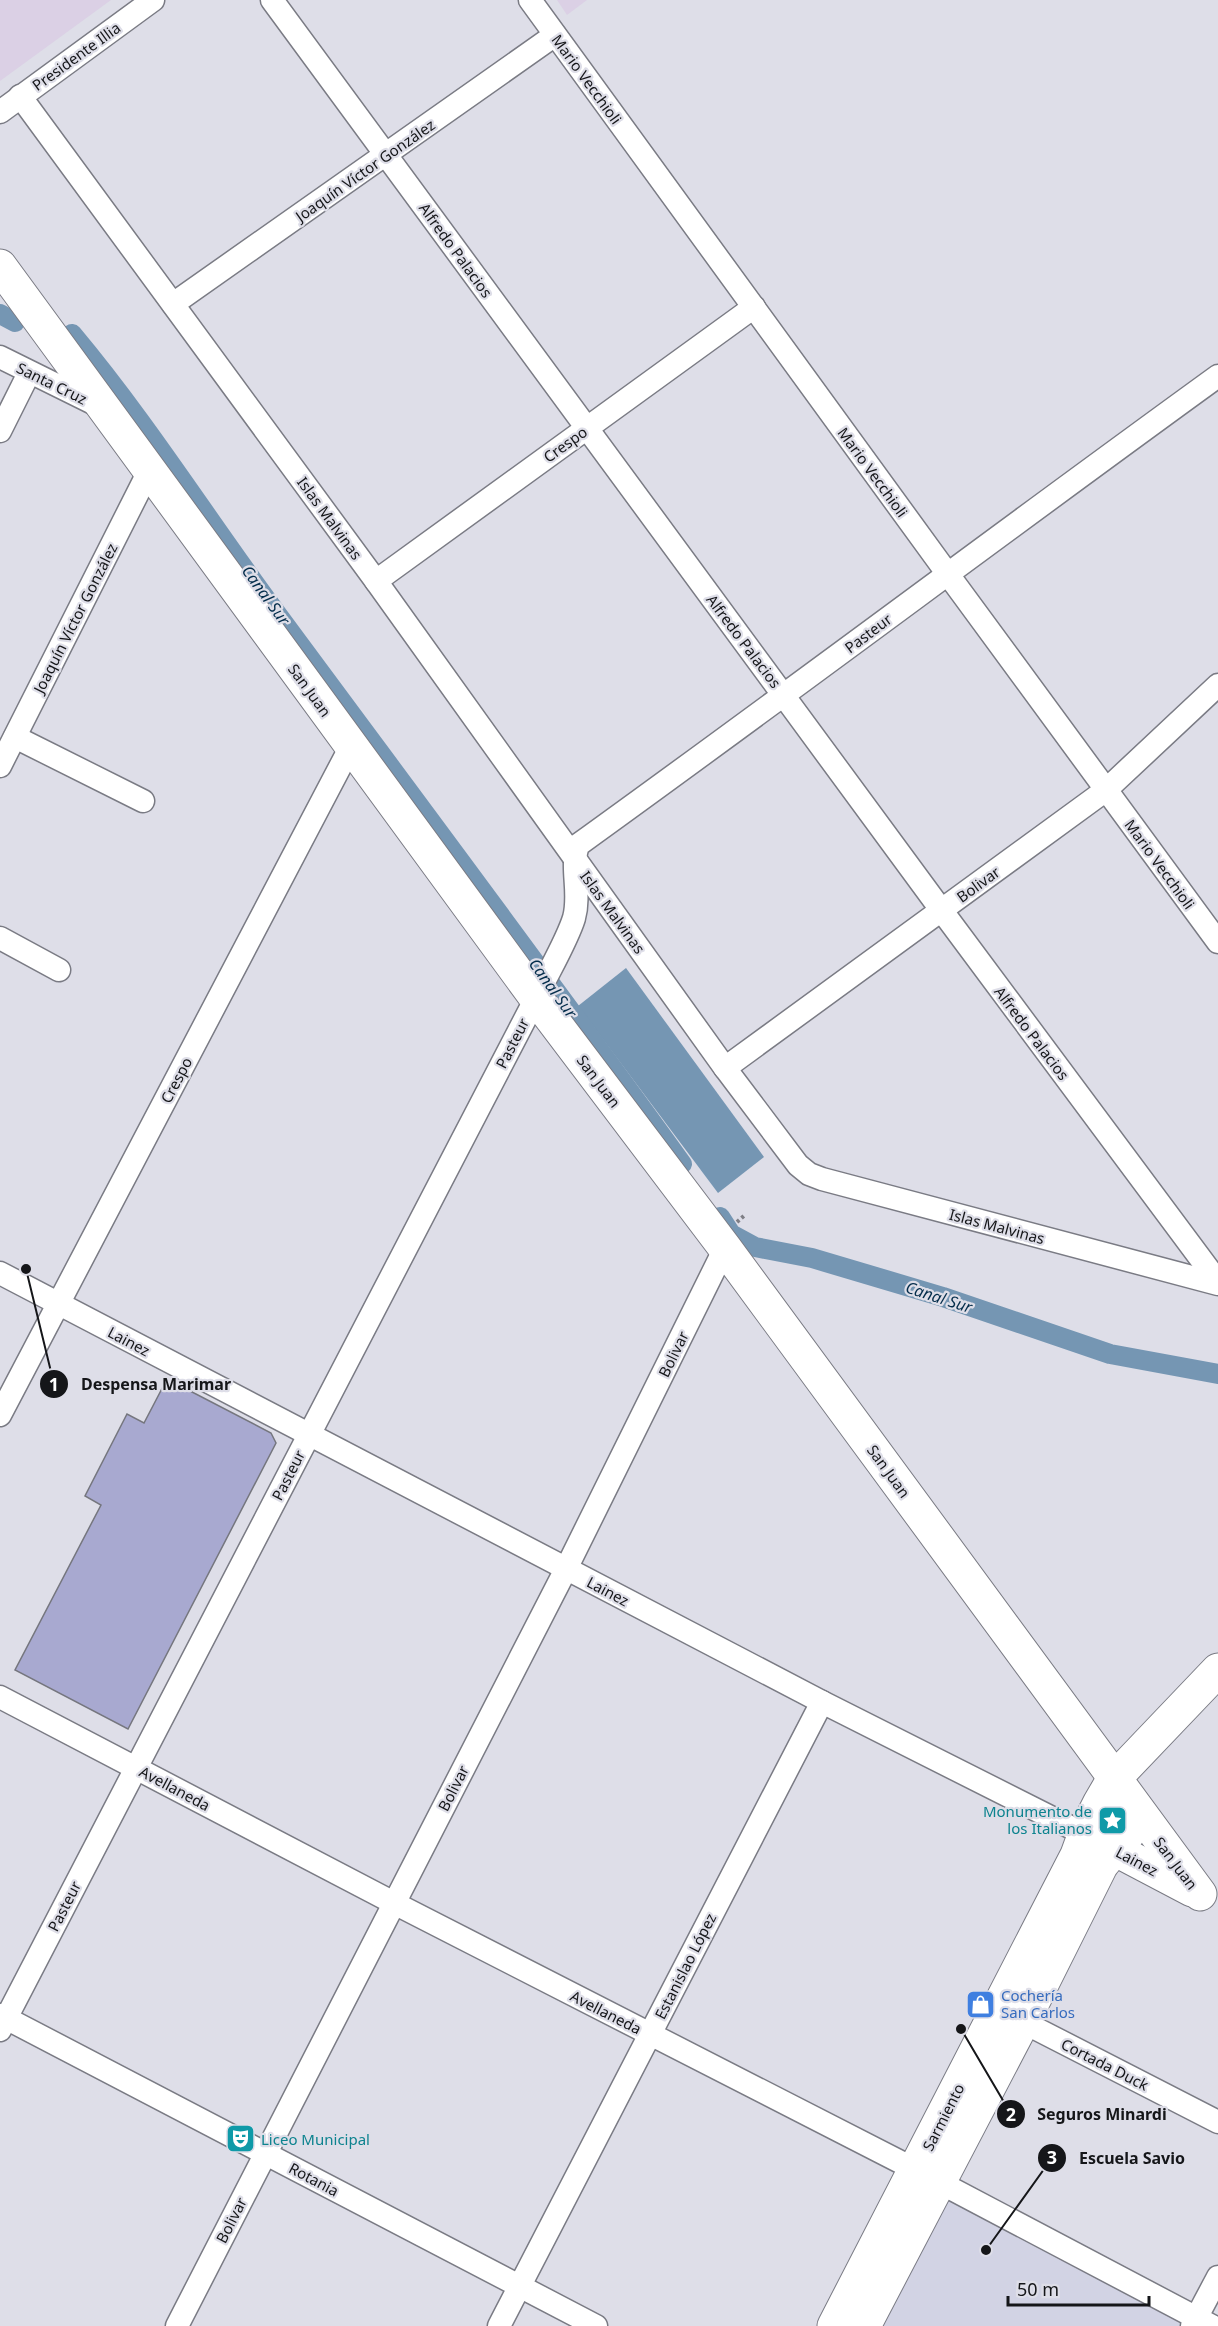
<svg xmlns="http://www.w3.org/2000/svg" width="1218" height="2326" font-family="'Noto Sans',sans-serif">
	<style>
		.industrial { fill: #dbd0e5 }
		.built { fill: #d2d3e4 }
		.water { fill: #7596b3 }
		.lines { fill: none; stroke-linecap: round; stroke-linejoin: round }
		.canal { stroke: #7596b3; stroke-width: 20 }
		.building { fill: #a8a9d0; stroke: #75767e; stroke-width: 1.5 }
		.street-casing { stroke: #7a7b84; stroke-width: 25 }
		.secondary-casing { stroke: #7a7b84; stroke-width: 35 }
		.path { stroke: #7e7e85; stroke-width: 4; stroke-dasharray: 3 3; stroke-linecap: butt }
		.street { stroke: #fff; stroke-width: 22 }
		.secondary { stroke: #fff; stroke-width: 33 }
		.labels { text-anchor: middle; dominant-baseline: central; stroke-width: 4.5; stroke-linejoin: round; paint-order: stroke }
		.street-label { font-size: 15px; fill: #151619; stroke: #dedee8 }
		.culture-label { font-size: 15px; fill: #0d838f; stroke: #dedee8; text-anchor: end }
		.shop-label { font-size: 15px; fill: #366cbe; stroke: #dedee8; text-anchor: start }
		.water-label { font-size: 16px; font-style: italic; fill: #042d4b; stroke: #dedee8 }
		.leader { fill: none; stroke: #151619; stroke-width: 2 }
		.callout-dot { fill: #151619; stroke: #dedee8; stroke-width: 2 }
		.mark-label { font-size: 18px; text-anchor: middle; font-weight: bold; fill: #fff }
		.callout-label { font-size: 16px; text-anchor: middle; font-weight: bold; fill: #151619; stroke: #dedee8; stroke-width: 4.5; stroke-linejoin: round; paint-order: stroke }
	</style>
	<rect width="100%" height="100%" fill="#dedee8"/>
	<g class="industrial">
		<path d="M 0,0 L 111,0 L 0,81 Z"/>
		<path d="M 557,0 L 587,0 L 567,15 Z"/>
	</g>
	<path class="built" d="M 939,2182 L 1192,2326 L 864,2326 Z"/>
	<path class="water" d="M 626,968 L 764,1157 L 718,1193 L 578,1006 Z"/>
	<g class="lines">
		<g class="canal">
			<path d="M 0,314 L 15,322"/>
			<path d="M 72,334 C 145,421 206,518 274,610 C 410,794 548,978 682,1164"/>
			<path d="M 720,1217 L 731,1234 L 755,1247 L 812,1258 L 943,1297 L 1110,1354 L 1218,1374"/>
		</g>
	</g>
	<path class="building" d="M 167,1379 L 271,1433 L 276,1443 L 128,1729 L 15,1670 L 101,1505 L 85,1496 L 127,1414 L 144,1423 Z"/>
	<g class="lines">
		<defs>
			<g id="street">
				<path d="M 272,0 L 942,911 L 1218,1282"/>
				<path d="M 530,0 L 947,573 L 1218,942"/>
				<path d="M 20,96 L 376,581 L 725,1068 L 798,1165 L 809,1174 L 822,1179 L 1218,1284"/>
				<path d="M 0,112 L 153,0"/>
				<path d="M 173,304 L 555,35"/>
				<path d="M 0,357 L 101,407"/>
				<path d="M 0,431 L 29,373"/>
				<path d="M 376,581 L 754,307"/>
				<path d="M 15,737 L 143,801"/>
				<path d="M 0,766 L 150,469"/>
				<path d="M 0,938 L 59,970"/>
				<path d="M 725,1068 L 1106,790 L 1218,685"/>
				<path d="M 0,1273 L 822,1702 L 1084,1834"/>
				<path d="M 0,1415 L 351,746"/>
				<path d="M 0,1697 L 394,1903 L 916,2170 L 1212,2326"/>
				<path d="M 0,2015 L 596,2326"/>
				<path d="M 1023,2022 L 1218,2122"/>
				<path d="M 0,2030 L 536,998 C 547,974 567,941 574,918 C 581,893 570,868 578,845 C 793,690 1004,531 1218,376"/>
				<path d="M 177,2326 L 566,1569 L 725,1248"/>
				<path d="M 499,2326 L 822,1702"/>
				<path d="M 1192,2326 L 1218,2277"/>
			</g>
			<g id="secondary">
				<path d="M 0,266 L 536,998 L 725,1248 L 1200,1894"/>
				<path d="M 1097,1840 L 1192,1890"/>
				<path d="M 834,2326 L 1077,1855 C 1086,1828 1098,1803 1114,1779 L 1218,1670"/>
				<path d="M 864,2326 L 1023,2022 L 1101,1866 C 1114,1847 1136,1835 1136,1809"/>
			</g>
		</defs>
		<use href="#street" class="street-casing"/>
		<use href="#secondary" class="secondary-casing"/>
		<path class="path" d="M 737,1222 L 745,1215"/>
		<use href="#street" class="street"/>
		<use href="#secondary" class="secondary"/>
	</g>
	<defs>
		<symbol id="sight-square" viewBox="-11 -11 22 22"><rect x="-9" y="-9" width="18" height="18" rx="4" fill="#0f9aa8" stroke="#dedee8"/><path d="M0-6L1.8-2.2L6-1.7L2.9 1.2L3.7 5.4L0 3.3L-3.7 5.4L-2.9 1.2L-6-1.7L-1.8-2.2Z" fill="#fff"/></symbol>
		<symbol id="shop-square" viewBox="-11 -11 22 22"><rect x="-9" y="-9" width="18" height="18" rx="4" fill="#3f7fe0" stroke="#dedee8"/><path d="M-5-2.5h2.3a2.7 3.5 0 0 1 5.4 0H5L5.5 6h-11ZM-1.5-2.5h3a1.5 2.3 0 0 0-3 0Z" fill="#fff"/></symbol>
		<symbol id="theatre-square" viewBox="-11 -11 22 22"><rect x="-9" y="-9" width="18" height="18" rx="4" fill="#0f9aa8" stroke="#dedee8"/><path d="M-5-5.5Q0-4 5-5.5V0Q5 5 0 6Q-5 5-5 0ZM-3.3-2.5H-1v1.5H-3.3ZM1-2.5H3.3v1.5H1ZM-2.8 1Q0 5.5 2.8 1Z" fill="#fff"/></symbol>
	</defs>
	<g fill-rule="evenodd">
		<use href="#sight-square" x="1096" y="1804" width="33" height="33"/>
		<use href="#shop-square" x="964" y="1988" width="33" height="33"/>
		<use href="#theatre-square" x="224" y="2122" width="33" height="33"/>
	</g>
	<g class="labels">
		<g class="street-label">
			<text transform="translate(76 56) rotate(-36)">Presidente Illia</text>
			<text transform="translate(587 79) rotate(54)">Mario Vecchioli</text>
			<text transform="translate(365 170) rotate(-35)">Joaquín Víctor González</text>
			<text transform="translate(456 250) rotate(54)">Alfredo Palacios</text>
			<text transform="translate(52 383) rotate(26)">Santa Cruz</text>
			<text transform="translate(565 444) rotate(-36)">Crespo</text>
			<text transform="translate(873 472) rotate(54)">Mario Vecchioli</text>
			<text transform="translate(330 518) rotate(54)">Islas Malvinas</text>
			<text transform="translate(75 618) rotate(-63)">Joaquín Víctor González</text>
			<text transform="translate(868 633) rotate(-37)">Pasteur</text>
			<text transform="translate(744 641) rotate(53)">Alfredo Palacios</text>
			<text transform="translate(310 690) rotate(54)">San Juan</text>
			<text transform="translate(1160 864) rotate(54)">Mario Vecchioli</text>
			<text transform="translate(978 884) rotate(-36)">Bolivar</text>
			<text transform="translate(613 912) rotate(54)">Islas Malvinas</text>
			<text transform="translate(1032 1033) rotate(53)">Alfredo Palacios</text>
			<text transform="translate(512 1043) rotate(-63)">Pasteur</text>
			<text transform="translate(176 1080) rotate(-62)">Crespo</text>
			<text transform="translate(599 1081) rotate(53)">San Juan</text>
			<text transform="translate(997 1226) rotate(15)">Islas Malvinas</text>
			<text transform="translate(129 1341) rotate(28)">Lainez</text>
			<text transform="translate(673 1354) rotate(-64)">Bolivar</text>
			<text transform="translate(889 1471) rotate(54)">San Juan</text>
			<text transform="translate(288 1475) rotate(-63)">Pasteur</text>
			<text transform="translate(608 1591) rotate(28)">Lainez</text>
			<text transform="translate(175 1788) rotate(28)">Avellaneda</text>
			<text transform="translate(453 1788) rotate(-63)">Bolivar</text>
			<text transform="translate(1137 1861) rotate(28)">Lainez</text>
			<text transform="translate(1176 1863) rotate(53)">San Juan</text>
			<text transform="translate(64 1906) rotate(-63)">Pasteur</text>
			<text transform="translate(685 1966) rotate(-63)">Estanislao López</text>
			<text transform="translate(606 2012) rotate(27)">Avellaneda</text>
			<text transform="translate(1105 2064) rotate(27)">Cortada Duck</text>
			<text transform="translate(943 2117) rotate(-63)">Sarmiento</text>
			<text transform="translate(314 2179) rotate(28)">Rotania</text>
			<text transform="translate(231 2220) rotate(-63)">Bolivar</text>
		</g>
		<g class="culture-label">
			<text x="1092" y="1811">Monumento de<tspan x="1092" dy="17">los Italianos</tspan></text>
			<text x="261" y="2139" text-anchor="start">Liceo Municipal</text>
		</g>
		<g class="shop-label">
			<text x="1001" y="1995">Cochería<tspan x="1001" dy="17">San Carlos</tspan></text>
		</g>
		<g class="water-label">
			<text transform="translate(266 595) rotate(54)">Canal Sur</text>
			<text transform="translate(553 988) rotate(54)">Canal Sur</text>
			<text transform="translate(939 1297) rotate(18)">Canal Sur</text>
		</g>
	</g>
	<path class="leader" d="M26 1269L54 1384M961 2029L1011 2114M986 2250L1052 2158"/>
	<g class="callout-dot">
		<circle cx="26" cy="1269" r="6"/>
		<circle cx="961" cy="2029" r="6"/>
		<circle cx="986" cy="2250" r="6"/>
		<circle cx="54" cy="1384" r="15"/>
		<circle cx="1011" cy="2114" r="15"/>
		<circle cx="1052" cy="2158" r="15"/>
	</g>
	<g class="mark-label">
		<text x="54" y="1391">1</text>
		<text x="1011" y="2121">2</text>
		<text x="1052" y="2164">3</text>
	</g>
	<g class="callout-label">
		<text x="156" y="1390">Despensa Marimar</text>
		<text x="1102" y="2120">Seguros Minardi</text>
		<text x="1132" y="2164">Escuela Savio</text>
	</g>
	<path d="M1008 2296v9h141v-9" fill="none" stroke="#151619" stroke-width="3"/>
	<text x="1017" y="2296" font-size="18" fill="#151619" stroke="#dedee8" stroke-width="4.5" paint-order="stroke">50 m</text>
</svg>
